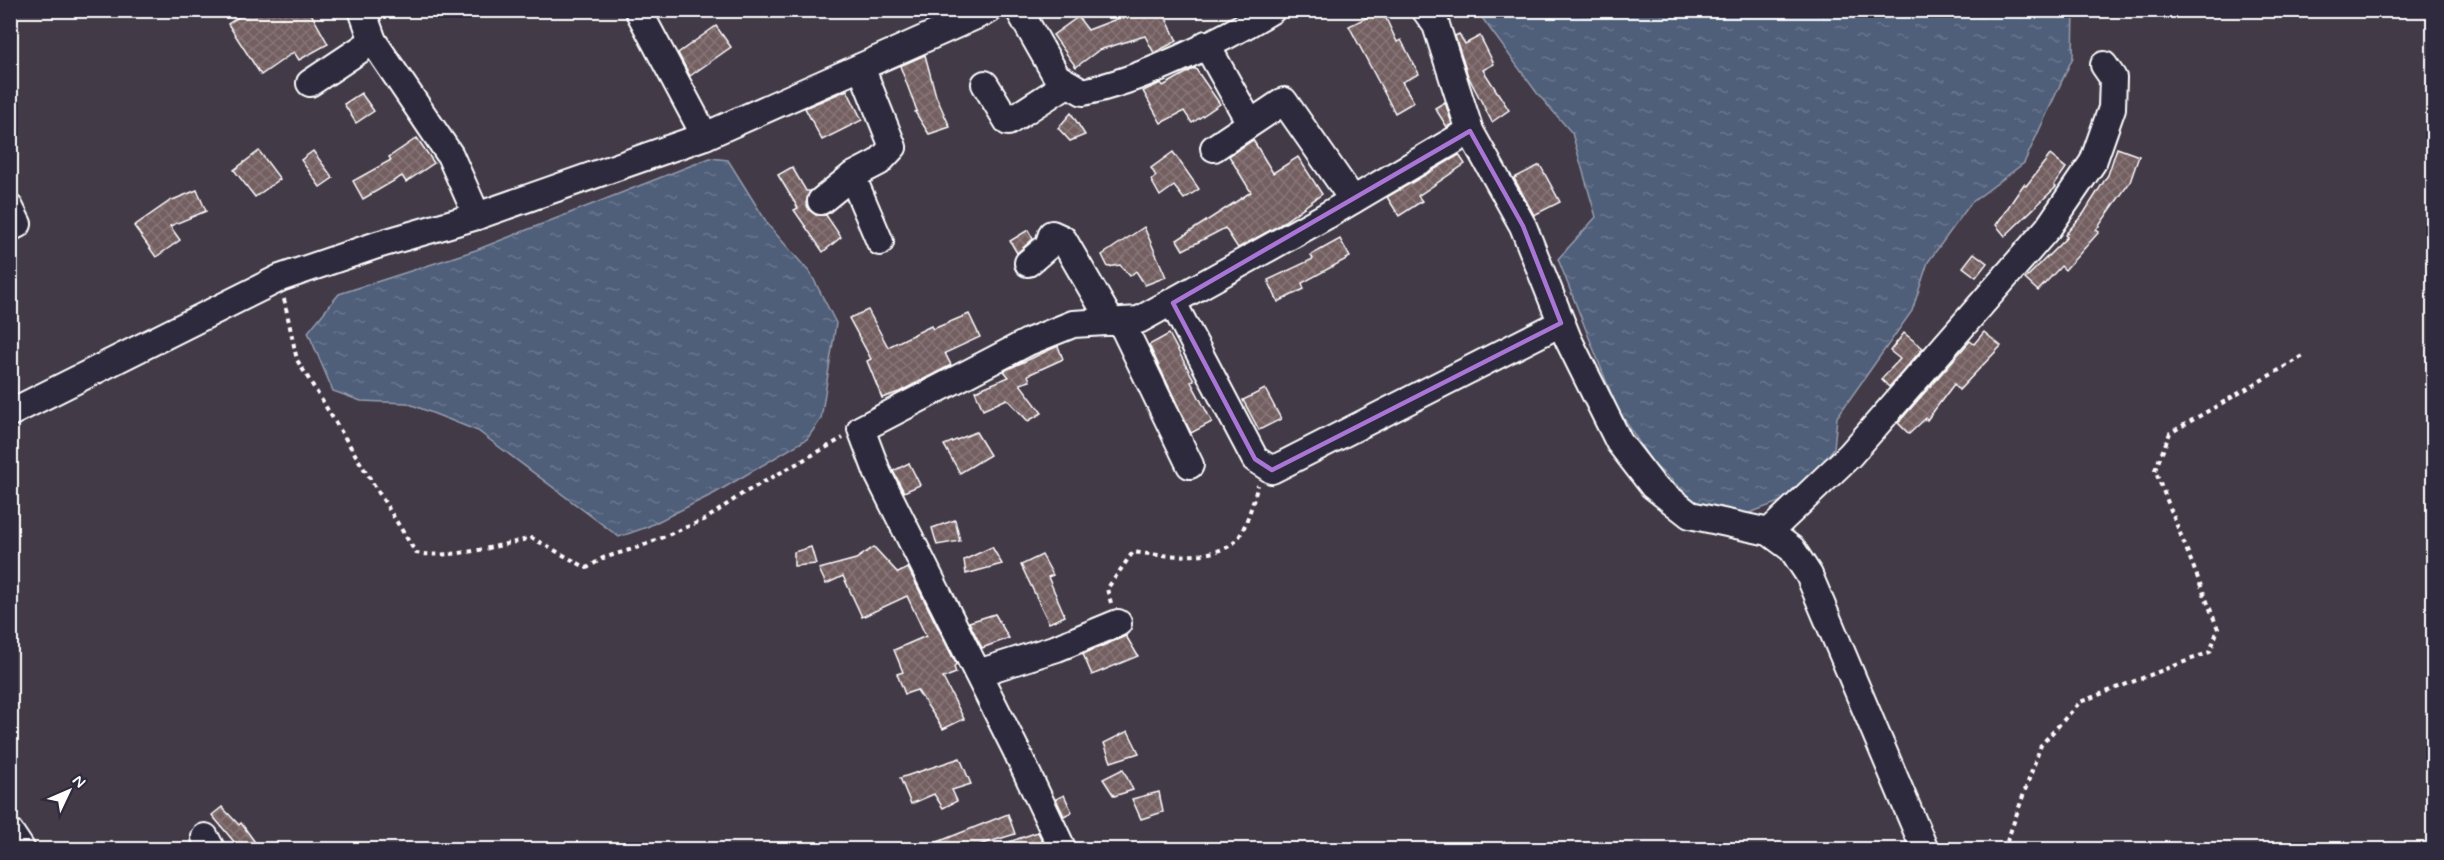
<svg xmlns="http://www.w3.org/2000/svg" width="2444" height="860" font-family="Mynerve,sans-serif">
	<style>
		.water { fill: url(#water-ripples); stroke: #969eaf; stroke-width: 1.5 }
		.building { fill: url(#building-cross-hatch); stroke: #fff; stroke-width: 1.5 }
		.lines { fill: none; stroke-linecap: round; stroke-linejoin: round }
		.minor-casing { stroke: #fff; stroke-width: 30 }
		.path { stroke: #fff; stroke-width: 4; stroke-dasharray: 4.5 4.5; stroke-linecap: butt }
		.minor { stroke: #2f2a3d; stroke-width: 26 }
		.marked { fill: none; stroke: #a976d5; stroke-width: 4.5; stroke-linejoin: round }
	</style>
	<defs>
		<pattern id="water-ripples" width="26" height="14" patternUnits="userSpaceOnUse" patternTransform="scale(1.5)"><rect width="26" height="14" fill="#505e79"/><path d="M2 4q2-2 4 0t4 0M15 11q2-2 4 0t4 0" fill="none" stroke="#6a768d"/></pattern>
		<pattern id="building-cross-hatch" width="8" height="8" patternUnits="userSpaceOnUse" patternTransform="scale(1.5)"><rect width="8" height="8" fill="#735e60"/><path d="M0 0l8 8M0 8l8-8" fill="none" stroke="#887678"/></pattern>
	</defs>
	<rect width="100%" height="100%" fill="#433a48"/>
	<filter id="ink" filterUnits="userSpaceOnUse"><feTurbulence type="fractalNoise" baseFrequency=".0167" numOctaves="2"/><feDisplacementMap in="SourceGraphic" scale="12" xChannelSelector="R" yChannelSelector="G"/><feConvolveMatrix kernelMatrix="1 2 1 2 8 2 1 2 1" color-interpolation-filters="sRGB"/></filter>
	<g filter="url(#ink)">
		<g class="water">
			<path d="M 1477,11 L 2074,11 L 2073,57 L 2024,163 L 1971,203 L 1928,262 L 1912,311 L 1837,417 L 1834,448 L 1798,495 L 1744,515 L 1702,507 L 1652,463 L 1616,406 L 1558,259 L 1596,217 L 1572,133 L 1537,93 Z"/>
			<path d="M 710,158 L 728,160 L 769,226 L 811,274 L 836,323 L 821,419 L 807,439 L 715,493 L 647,527 L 619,537 L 478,431 L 407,403 L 361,401 L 333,391 L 308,332 L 339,294 L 476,250 Z"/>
		</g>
		<g class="building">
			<path d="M 249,10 L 309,10 L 328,44 L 299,60 L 294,52 L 261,75 L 228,24 Z"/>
			<path d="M 1140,10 L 1162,10 L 1177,41 L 1154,53 L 1145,36 L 1099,50 L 1076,67 L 1053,35 L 1078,17 L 1088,30 Z"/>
			<path d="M 1382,10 L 1397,42 L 1401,40 L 1419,74 L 1402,82 L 1414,102 L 1395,113 L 1349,26 Z"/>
			<path d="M 716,26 L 731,47 L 690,76 L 678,53 Z"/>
			<path d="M 1459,34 L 1465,44 L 1480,36 L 1494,64 L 1483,70 L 1509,110 L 1492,122 L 1468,76 L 1455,36 Z"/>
			<path d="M 925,55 L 936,96 L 950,127 L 929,134 L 915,112 L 917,111 L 900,66 Z"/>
			<path d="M 1195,68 L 1220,104 L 1192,123 L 1184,111 L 1161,123 L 1143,91 L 1161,83 L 1163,86 Z"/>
			<path d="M 847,90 L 862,120 L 822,140 L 805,108 Z"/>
			<path d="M 361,93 L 374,111 L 356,123 L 344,104 Z"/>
			<path d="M 1445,102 L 1452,124 L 1447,127 L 1435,108 Z"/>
			<path d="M 1071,113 L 1085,135 L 1070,141 L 1058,128 Z"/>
			<path d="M 417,138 L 434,163 L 406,182 L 402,176 L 363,199 L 353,181 L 391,160 L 389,157 Z"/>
			<path d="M 1253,140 L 1273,173 L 1298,157 L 1322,194 L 1278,226 L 1238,248 L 1225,228 L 1183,250 L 1177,240 L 1251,192 L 1229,156 Z"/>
			<path d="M 2117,148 L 2139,156 L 2130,182 L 2096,230 L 2099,232 L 2065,270 L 2061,266 L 2038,291 L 2025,279 L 2067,237 L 2065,235 L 2084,213 L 2108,175 Z"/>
			<path d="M 259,151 L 280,179 L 255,197 L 234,170 Z"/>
			<path d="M 313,151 L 333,178 L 320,187 L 301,160 Z"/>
			<path d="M 1173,152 L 1199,189 L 1184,199 L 1174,186 L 1160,196 L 1151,180 L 1156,176 L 1151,168 Z"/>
			<path d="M 1459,155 L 1465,164 L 1418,196 L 1422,201 L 1399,216 L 1387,197 Z"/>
			<path d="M 2050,155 L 2066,168 L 2054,185 L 2056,187 L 2005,236 L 1996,225 L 2024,184 L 2026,186 Z"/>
			<path d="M 1540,165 L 1560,202 L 1534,215 L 1514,178 Z"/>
			<path d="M 792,167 L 806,191 L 810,191 L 806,203 L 809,210 L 816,215 L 826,215 L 841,237 L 823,252 L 794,210 L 798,208 L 778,175 Z"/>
			<path d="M 197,190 L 206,211 L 170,226 L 180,240 L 156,257 L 134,226 L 170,201 Z"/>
			<path d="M 1144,227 L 1166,277 L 1145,285 L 1136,271 L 1130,276 L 1120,265 L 1108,267 L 1102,255 Z"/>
			<path d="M 1028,230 L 1033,239 L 1017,253 L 1010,241 Z"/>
			<path d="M 1340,239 L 1350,257 L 1302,283 L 1304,289 L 1278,302 L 1268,280 L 1313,259 L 1311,255 Z"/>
			<path d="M 1974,253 L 1987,263 L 1976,277 L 1963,267 Z"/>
			<path d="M 868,310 L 888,347 L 931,326 L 933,329 L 969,314 L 980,337 L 945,353 L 951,365 L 899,392 L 882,398 L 867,361 L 871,359 L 849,318 Z"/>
			<path d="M 1984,332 L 2001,346 L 1959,390 L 1954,384 L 1927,420 L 1926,418 L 1909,434 L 1898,423 L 1970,341 L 1974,344 Z"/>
			<path d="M 1904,333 L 1923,348 L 1889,387 L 1881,379 L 1900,359 L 1890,351 Z"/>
			<path d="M 1169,334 L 1194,380 L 1191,382 L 1212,422 L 1191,433 L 1149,345 Z"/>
			<path d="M 1058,346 L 1063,359 L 1028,375 L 1030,381 L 1020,384 L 1042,413 L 1028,421 L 1007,399 L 983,410 L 975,391 L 1009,377 L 1004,371 Z"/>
			<path d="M 1265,389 L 1281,419 L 1259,430 L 1243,400 Z"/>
			<path d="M 976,432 L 990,455 L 960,473 L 944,445 Z"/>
			<path d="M 909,463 L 920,485 L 904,492 L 893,471 Z"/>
			<path d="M 955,520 L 960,541 L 937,545 L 932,528 Z"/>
			<path d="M 811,547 L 816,564 L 794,566 L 794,552 Z"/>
			<path d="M 874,547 L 898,573 L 908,568 L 956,664 L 954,667 L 956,673 L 943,678 L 964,719 L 943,729 L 917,690 L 905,694 L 897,674 L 903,672 L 894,650 L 926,636 L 907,596 L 862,617 L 843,576 L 826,584 L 819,569 L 856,559 Z"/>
			<path d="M 992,547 L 1002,564 L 966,574 L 964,560 Z"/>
			<path d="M 1042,555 L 1053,575 L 1048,577 L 1065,616 L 1049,623 L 1021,565 Z"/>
			<path d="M 995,614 L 1009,638 L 982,648 L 969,622 Z"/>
			<path d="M 1126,636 L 1138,656 L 1092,675 L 1083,654 Z"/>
			<path d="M 1128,731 L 1139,753 L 1111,762 L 1104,743 Z"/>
			<path d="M 960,758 L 971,784 L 952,790 L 957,801 L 943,808 L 934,794 L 911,804 L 900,778 Z"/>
			<path d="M 1123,769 L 1133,790 L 1114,796 L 1103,779 Z"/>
			<path d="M 1159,792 L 1163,812 L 1141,819 L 1132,799 Z"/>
			<path d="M 1064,795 L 1072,812 L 1064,816 L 1056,799 Z"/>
			<path d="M 222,807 L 239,825 L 241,823 L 260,849 L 240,849 L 212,815 Z"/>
			<path d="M 1008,814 L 1015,834 L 967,849 L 920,849 Z"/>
			<path d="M 1038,832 L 1046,849 L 995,849 L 994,847 Z"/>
		</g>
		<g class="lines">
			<defs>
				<g id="minor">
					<path d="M 362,10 L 373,41 L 450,155 L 477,216"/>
					<path d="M 638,10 L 705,136"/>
					<path d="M 1019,10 L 1057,77 L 1083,92 C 1140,81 1221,41 1272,10"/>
					<path d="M 1425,10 L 1436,25 L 1470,131 L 1523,226 L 1568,339 L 1619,442 L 1653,486 L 1690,515 L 1769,532 L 1792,549 L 1809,575 L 1925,850"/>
					<path d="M 1206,44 L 1250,123"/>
					<path d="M 310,83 L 373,41"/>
					<path d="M 985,84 L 1008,122 L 1067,84"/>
					<path d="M 1214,148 L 1284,101 L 1353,200"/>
					<path d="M 852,176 L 880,242"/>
					<path d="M 821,201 L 852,176 L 879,162 L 893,147 L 861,67"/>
					<path d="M 10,208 L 18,224 L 10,228"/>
					<path d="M 1028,263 L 1048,246 L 1052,234 L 1063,239 L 1111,322"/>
					<path d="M 1173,303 L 1255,459 L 1272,470 L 1561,323"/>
					<path d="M 1121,322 L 1190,465"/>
					<path d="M 10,413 L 280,278 L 377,245 L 477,216 L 705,136 L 989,10"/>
					<path d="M 1769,532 L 1850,455 L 2048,228 L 2093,162 L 2112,108 L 2113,78 L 2104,65"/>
					<path d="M 978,673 L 1057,648 L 1118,623"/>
					<path d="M 10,832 L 22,850"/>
					<path d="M 205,837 L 212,850"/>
					<path d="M 1063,850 L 1016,750 L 878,474 L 861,429 L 1028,342 L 1073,324 L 1139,320 L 1326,216 L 1470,131"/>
				</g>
			</defs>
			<use href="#minor" class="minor-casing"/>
			<g class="path">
				<path d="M 284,299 L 297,360 L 416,553 C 453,559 496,546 532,538 L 587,568 L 603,558 L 639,547 L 706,519 L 742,494 L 843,438"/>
				<path d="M 1111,603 L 1107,589 L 1133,552 C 1159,556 1222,562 1239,537 C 1248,522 1253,501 1258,485"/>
				<path d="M 2004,850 L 2041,745 L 2080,702 L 2210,652 L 2218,629 L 2155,470 L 2170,433 L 2305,355"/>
			</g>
			<use href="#minor" class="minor"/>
		</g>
	</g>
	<path class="marked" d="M 1470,131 L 1523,226 L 1561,323 L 1272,470 L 1255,459 L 1173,303 Z"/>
	<rect width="2444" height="860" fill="none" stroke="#2f2a3d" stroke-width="36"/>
	<rect x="18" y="18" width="2408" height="824" fill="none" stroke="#fff" stroke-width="2" filter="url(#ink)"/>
	<g transform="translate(69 791) rotate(46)" stroke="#2f2a3d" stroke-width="4.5" paint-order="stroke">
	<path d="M0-4.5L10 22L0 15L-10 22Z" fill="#ffffff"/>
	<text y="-9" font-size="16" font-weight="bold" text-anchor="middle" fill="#ffffff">N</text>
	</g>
</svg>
